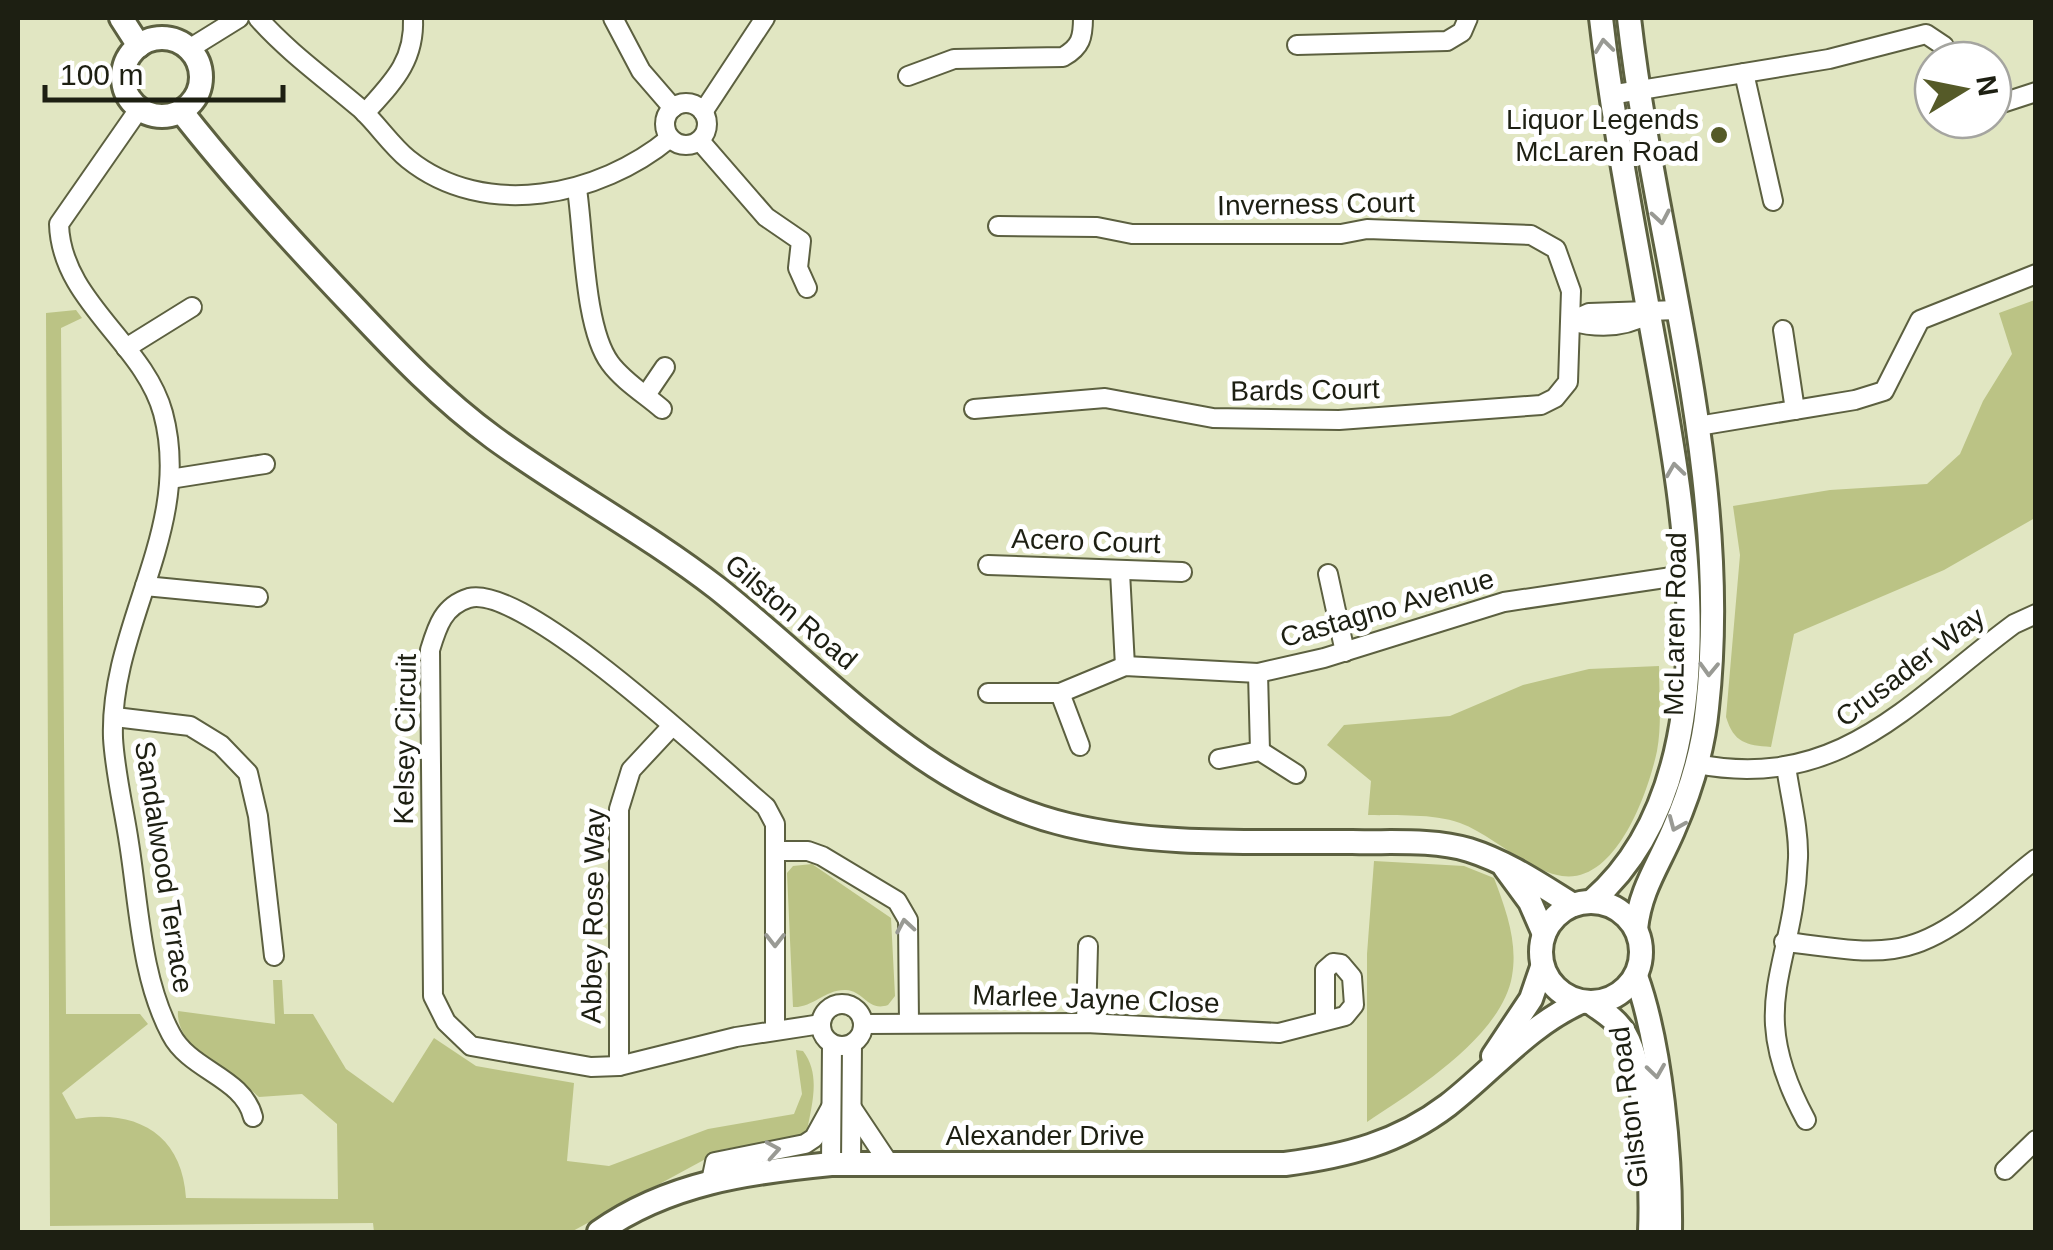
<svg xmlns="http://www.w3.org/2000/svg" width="2053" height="1250" font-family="Helvetica,sans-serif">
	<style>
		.green { fill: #bbc385 }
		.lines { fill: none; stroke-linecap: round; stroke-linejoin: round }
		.minor-casing { stroke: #5c6040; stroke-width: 22 }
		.secondary-casing { stroke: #5c6040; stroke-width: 28 }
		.minor { stroke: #fff; stroke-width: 18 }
		.secondary { stroke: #fff; stroke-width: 22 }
		.oneway { stroke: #999a94 }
		.poi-dot { fill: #555a28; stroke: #fff; stroke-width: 4 }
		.labels { text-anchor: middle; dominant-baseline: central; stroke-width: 10; stroke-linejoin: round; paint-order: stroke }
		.poi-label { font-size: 28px; fill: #1d1f12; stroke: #fff; text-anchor: end }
		.street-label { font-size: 28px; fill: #1d1f12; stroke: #fff }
	</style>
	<rect width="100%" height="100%" fill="#e1e6c2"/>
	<g class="green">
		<path d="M 2035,300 L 2035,518 L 1944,570 L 1794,634 L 1771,747 C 1746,745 1734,743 1726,717 L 1740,555 L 1733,506 L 1830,490 L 1927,484 L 1960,454 L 1983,401 L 2012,354 L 1999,313 Z"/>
		<path d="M 76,310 L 82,318 L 61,328 L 66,1014 L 140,1014 L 148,1024 L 62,1093 L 76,1119 C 135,1109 182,1133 186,1198 L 338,1199 L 337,1124 L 302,1094 L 259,1097 C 232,1072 175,1048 178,1011 L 275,1024 L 273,980 L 282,980 L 284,1014 L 313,1014 L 346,1069 L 393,1103 L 434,1038 L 476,1066 L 574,1083 L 567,1161 L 609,1166 L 708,1129 L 794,1114 L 802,1094 L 796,1050 L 803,1051 C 821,1074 812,1104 807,1131 L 795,1138 L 724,1149 L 571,1232 L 374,1232 L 373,1223 L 50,1226 L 46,313 Z"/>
		<path d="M 1659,666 C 1659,694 1662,724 1657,751 C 1648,793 1616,884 1562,876 C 1525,870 1495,836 1460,823 C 1432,813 1398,816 1368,815 L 1371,781 L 1327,745 L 1344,725 L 1450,716 L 1523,685 L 1589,669 Z"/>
		<path d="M 1374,861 L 1464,866 L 1494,878 C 1506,910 1518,942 1512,976 C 1502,1036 1414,1091 1367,1122 L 1367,954 Z"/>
		<path d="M 812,864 L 891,918 L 895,996 L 888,1005 C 868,1012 864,991 846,990 C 825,989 813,1008 793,1007 L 787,873 L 793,866 Z"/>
	</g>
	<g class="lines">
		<defs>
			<g id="minor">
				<path d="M 258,18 C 288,52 326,79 361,109 C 378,125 391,145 408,159 C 485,221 600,196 670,138"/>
				<path d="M 613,18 L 641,71 L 673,108"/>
				<path d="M 1297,45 L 1447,41 L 1462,32 L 1468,18"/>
				<path d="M 189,49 L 239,18"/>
				<path d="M 1744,73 L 1773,201"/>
				<path d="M 908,76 L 954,59 L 1063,57 C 1081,47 1083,37 1083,18"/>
				<path d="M 1610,95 L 1829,59 L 1926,34 L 1944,46 L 1948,60"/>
				<circle cx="686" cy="124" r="21"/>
				<path d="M 1993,106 L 2036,92"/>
				<path d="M 139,109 L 59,224 C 61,301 144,343 163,413 C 194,528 109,625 113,738 C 115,773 124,809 129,843 C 139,906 141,978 171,1034 C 190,1071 243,1077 253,1117"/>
				<path d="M 703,112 L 765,18"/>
				<path d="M 365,113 C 393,82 415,61 413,18"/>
				<path d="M 700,141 L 766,217 L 801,241 L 798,268 L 807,288"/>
				<path d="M 577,189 C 584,236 584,328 610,363 C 623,381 646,395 662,409"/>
				<path d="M 1571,321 L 1589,313 L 1678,310"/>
				<path d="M 1571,321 C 1599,329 1624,328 1649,314"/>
				<path d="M 1783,330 L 1795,410"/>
				<path d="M 126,348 L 192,307"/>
				<path d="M 646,395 L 665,367"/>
				<path d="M 974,409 L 1105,398 L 1213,418 L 1339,420 L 1541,405 L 1555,398 L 1568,382 L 1571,291 L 1556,249 L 1531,235 L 1367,229 L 1341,234 L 1132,234 L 1097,227 L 998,226"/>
				<path d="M 1698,426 L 1855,400 L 1884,391 L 1920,320 L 2036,274"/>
				<path d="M 170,479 L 265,464"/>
				<path d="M 988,565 L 1182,572"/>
				<path d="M 1120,572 L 1125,666"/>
				<path d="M 1328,574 L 1345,652"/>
				<path d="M 145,586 L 258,597"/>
				<path d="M 1258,673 L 1260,751"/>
				<path d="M 988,693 L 1060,693 L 1125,666 L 1258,673 L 1324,658 L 1504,602 L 1685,575"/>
				<path d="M 1060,693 L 1080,746"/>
				<path d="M 115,717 L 190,726 L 221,745 L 248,773 L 258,816 L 274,956"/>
				<path d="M 1219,759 L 1260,751 L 1296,774"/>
				<path d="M 1697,764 C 1840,792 1911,700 2014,624 L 2036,614"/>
				<path d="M 1786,766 C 1790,796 1799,828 1798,858 C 1794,971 1743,1004 1806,1120"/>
				<path d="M 775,851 L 808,851 L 822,856 L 897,901 L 908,920 L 909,1023"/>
				<path d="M 1784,942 C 1819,945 1858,954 1893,949 C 1948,942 1994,891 2036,859"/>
				<circle cx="842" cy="1025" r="21"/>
				<path d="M 1086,1023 L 1088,946"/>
				<path d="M 864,1024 L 1086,1023 L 1279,1033 L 1345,1016 L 1354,1005 L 1352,977 L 1341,964 L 1333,963 L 1325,970 L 1325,1020"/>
				<path d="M 775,1029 L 775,824 L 766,807 C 719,767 525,583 469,598 C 443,606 437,627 430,650 L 433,996 L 446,1022 L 471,1046 L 591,1067 L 619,1066 L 736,1037 L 821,1024"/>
				<path d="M 619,1066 L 619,809 L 631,770 L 672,726"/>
				<path d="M 852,1108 L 890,1165"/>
				<path d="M 831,1164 L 832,1044"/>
				<path d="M 851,1164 L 852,1044"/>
				<path d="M 2005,1170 L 2036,1140"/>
				<path d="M 711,1181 L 715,1162 L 805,1144 L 814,1138 L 831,1107"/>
			</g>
			<g id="secondary">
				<path d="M 121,18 L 139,46"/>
				<path d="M 1629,18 C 1655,247 1733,475 1707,708 C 1703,751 1690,792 1673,831 C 1658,866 1640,890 1636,929"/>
				<circle cx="162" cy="77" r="39"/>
				<path d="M 181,111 C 235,180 293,243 353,306 C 397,353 442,400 494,438 C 567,491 646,533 717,588 C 828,676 925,791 1068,825 C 1160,847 1257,841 1352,842 C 1390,843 1432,839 1469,850 C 1507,862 1539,884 1573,905"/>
				<path d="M 1505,868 L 1530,902 L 1544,934"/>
				<path d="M 1592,901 C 1744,769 1679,483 1648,309 C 1631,212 1612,115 1601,18"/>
				<circle cx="1591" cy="952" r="50"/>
				<path d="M 1636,976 C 1661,1045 1671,1158 1670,1232"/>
				<path d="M 1591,1003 C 1604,1012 1617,1020 1625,1034 C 1647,1071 1652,1188 1650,1232"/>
				<path d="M 1493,1056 L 1531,999 L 1542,967"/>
				<path d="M 599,1232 C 668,1183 749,1172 831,1164 L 1285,1164 C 1346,1156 1398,1143 1448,1105 C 1493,1070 1529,1025 1581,1002"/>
			</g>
		</defs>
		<use href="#minor" class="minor-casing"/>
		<use href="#secondary" class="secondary-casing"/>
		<use href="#minor" class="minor"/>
		<use href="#secondary" class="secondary"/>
	</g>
	<defs><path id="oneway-chevron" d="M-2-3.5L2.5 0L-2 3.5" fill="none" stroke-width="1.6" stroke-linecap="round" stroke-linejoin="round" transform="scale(2.5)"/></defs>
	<g class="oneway">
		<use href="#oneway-chevron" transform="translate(1604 46) rotate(-97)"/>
		<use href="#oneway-chevron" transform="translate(1661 217) rotate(80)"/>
		<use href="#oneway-chevron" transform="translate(1675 470) rotate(-98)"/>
		<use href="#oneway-chevron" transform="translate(1709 669) rotate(92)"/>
		<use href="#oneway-chevron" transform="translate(1676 824) rotate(113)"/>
		<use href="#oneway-chevron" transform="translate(905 926) rotate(-100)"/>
		<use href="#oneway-chevron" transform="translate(775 940) rotate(90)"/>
		<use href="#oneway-chevron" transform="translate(1656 1071) rotate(82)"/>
		<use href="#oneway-chevron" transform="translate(773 1150) rotate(-10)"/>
	</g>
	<circle class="poi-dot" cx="1719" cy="135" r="10"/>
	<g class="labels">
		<g class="poi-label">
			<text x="1699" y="119">Liquor Legends<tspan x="1699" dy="32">McLaren Road</tspan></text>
		</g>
		<g class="street-label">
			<text transform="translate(1316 204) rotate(-1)">Inverness Court</text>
			<text transform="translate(1305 390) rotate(-1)">Bards Court</text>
			<text transform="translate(1086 541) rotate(2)">Acero Court</text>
			<text transform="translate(1387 608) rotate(-16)">Castagno Avenue</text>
			<text transform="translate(791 612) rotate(40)">Gilston Road</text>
			<text transform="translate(1675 624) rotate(-89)">McLaren Road</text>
			<text transform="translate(1910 667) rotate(-37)">Crusader Way</text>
			<text transform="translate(405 739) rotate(-89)">Kelsey Circuit</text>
			<text transform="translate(164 867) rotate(81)">Sandalwood Terrace</text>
			<text transform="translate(593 916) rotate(-89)">Abbey Rose Way</text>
			<text transform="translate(1096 999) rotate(2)">Marlee Jayne Close</text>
			<text transform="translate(1629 1107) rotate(-97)">Gilston Road</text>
			<text x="1045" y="1135">Alexander Drive</text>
		</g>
	</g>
	<rect width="2053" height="1250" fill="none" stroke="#1d1f12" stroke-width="40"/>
	<g transform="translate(1963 90) rotate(80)"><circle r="48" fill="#ffffff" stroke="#a5a5a0" stroke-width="2.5"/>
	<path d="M0-8L18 38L0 25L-18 38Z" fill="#555a28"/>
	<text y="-15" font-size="28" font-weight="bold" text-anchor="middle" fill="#1d1f12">N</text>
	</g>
	<path d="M45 85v15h238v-15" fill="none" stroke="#1d1f12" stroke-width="5"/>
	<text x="60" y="85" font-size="30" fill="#1d1f12" stroke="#ffffff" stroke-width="8" paint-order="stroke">100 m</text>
</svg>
